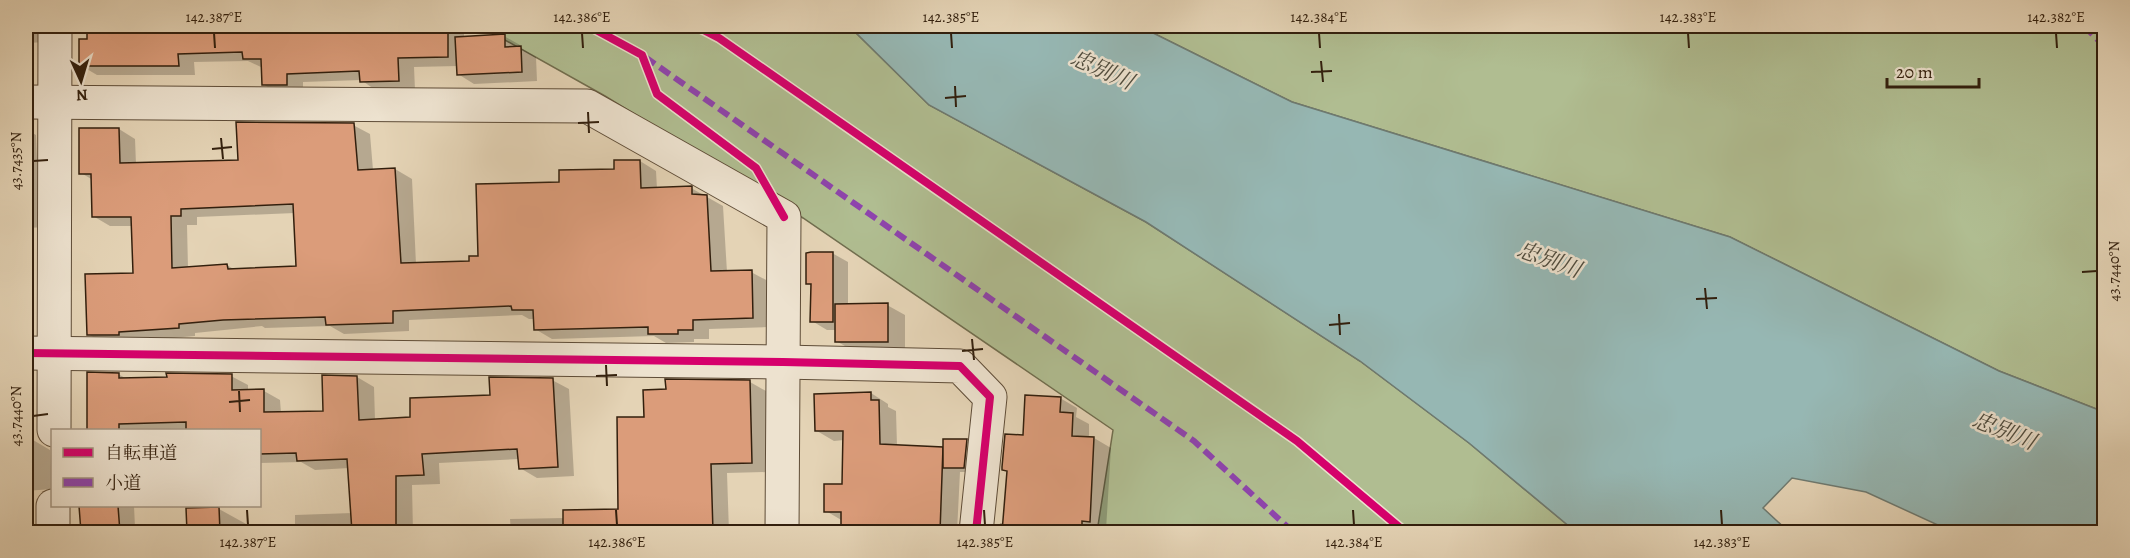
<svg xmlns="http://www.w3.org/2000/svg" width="2130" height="558" font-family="Alegreya,'Noto Serif JP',serif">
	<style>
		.green { fill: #b0bd91; stroke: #716e4f; stroke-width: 1.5 }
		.water { fill: #96b7b3; stroke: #6e7a71; stroke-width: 1.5 }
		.shadow { fill: #0003; fill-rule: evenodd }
		.building { fill: #db9c7a; stroke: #321f0d; stroke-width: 1.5; fill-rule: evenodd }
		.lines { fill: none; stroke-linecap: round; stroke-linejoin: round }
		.minor-casing { stroke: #5e4c37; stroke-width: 35 }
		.minor { stroke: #ede2cf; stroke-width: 33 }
		.quiet { stroke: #8e44ad; stroke-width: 6; stroke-dasharray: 12 6; stroke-linecap: butt }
		.cycleway-casing { stroke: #ede2cf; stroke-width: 11 }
		.cycleway { stroke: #d6006c; stroke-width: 8 }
		.ticks { fill: none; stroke: #321f0d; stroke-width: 2 }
		.labels { text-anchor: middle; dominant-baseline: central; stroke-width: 5; stroke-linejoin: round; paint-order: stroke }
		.water-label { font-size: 22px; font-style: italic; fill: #504d3f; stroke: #ede2cf }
		.neatline { fill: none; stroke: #321f0d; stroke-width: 2 }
		.ticks-label { font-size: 15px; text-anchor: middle; fill: #321f0d }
	</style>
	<rect width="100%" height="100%" fill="#e4d3b5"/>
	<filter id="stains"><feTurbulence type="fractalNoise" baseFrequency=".00333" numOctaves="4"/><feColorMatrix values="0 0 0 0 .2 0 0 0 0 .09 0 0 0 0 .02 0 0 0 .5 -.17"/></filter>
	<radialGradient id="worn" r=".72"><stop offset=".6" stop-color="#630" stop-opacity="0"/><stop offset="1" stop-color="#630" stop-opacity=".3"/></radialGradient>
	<g class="green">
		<path d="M 480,26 L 841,26 L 855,32 L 929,105 L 1146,222 L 1360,361 L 1469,443 L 1576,532 L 1097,532 L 1113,430 L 803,218 L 605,96 Z"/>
		<path d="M 1139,26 L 2104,26 L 2104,412 L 1999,371 L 1730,237 L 1292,102 Z"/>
	</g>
	<path class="water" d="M 841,26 L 1139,26 L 1292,102 L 1730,237 L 1999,371 L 2104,412 L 2104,532 L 1953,532 L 1866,492 L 1792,478 L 1763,508 L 1789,532 L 1576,532 L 1469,443 L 1360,361 L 1146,222 L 929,105 L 855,32 Z"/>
	<g class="shadow">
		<path d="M 26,26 L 48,26 L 48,42 L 26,43 Z"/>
		<path d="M 94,26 L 464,26 L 464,38 L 504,36 L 520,45 L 521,48 L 536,57 L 537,81 L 474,84 L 458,74 L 458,66 L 414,67 L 415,90 L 377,91 L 361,80 L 303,82 L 303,94 L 279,94 L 263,84 L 263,68 L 248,61 L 194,62 L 195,75 L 97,75 L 80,65 L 103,40 Z"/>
		<path d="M 353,125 L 370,134 L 373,170 L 395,169 L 412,179 L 416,264 L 470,262 L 479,257 L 561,183 L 616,171 L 640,161 L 656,171 L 657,189 L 691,188 L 723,206 L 727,272 L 751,272 L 768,281 L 769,327 L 709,329 L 709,339 L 694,339 L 694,342 L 666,343 L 654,336 L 552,339 L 535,329 L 535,319 L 529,319 L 522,315 L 409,320 L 409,331 L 344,334 L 330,326 L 265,328 L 262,326 L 195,333 L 195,336 L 105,344 L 88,334 L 134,274 L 133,226 L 110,226 L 93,216 L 93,180 L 81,173 L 119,129 L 135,139 L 136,164 L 239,162 ZM 295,213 L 297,268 L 235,270 L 227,265 L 188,268 L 187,225 L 197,225 L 197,217 Z"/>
		<path d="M 26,129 L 36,135 L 38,186 L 48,227 L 26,228 Z"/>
		<path d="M 832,253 L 848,262 L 848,305 L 887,305 L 905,315 L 905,351 L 854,351 L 836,341 L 836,330 L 827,330 L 812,321 L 812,285 L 808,283 Z"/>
		<path d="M 88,374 L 118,374 L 127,379 L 231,376 L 248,385 L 248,391 L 264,391 L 280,400 L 281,413 L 324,412 L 357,377 L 374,387 L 375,420 L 412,418 L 552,380 L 569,389 L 574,476 L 537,478 L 520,468 L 519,459 L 439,463 L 440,484 L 412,485 L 413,532 L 83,532 L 81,506 L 134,506 L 135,527 L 188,525 L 219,509 L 248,525 L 295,524 L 295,515 L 352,513 L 349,468 L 315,470 L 301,462 L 260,463 L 260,430 L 88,430 Z"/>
		<path d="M 750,382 L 766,391 L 768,472 L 727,473 L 729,532 L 511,532 L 510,519 L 565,518 L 620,510 L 646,418 Z"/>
		<path d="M 26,391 L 28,440 L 33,440 L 50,450 L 52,489 L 26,491 Z"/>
		<path d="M 871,393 L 888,404 L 888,407 L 896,411 L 897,446 L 945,450 L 966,441 L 975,446 L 972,472 L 960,472 L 957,532 L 843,532 L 843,521 L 826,511 L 844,485 L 844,440 L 834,441 L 817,431 Z"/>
		<path d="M 1060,398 L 1077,408 L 1076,417 L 1089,424 L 1089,438 L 1094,438 L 1111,448 L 1106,530 L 1099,530 L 1098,532 L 999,532 L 1000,523 L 1005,523 L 1008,472 L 1003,469 L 1024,437 Z"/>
	</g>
	<g class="building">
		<path d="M 106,26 L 448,26 L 448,57 L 398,58 L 399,81 L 360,82 L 359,71 L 287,74 L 287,85 L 262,85 L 261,59 L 243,59 L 242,52 L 178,54 L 179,66 L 79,66 L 79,39 L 87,39 L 87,31 L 106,31 Z"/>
		<path d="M 505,34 L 505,47 L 521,46 L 522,72 L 457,75 L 455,37 Z"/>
		<path d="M 236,122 L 354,123 L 358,170 L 395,168 L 401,263 L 469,261 L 469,256 L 478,256 L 476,184 L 559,182 L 559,170 L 614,169 L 614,160 L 640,160 L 641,188 L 692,186 L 692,194 L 707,195 L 711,271 L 752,270 L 753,318 L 693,320 L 693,330 L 678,330 L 678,334 L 648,334 L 648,327 L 534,330 L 533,310 L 512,310 L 511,306 L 393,311 L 393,323 L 326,325 L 325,317 L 223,320 L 179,324 L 179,328 L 119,332 L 119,335 L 87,335 L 85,274 L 133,273 L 131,217 L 92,217 L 91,174 L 79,174 L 79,128 L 119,128 L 120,163 L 238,160 ZM 293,204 L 296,266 L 228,269 L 227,264 L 172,268 L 171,216 L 181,216 L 181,209 Z"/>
		<path d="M 811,252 L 833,252 L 833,322 L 810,322 L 811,284 L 806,284 L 806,253 Z"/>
		<path d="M 888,303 L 888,342 L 835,342 L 835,304 Z"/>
		<path d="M 87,372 L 119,373 L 119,378 L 167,377 L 166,373 L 232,374 L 232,390 L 264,389 L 264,412 L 323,411 L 322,375 L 357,376 L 359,420 L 410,417 L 410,398 L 490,395 L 489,377 L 553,378 L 558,467 L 519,469 L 517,449 L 422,454 L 424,475 L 396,476 L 396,532 L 352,532 L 347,459 L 297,461 L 296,453 L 260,454 L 260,430 L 186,430 L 186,422 L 119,424 L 119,430 L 87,430 Z"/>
		<path d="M 665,379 L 750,380 L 752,463 L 711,464 L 713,532 L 563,532 L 563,510 L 618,509 L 617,417 L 644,417 L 643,390 L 666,389 Z"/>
		<path d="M 871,392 L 871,400 L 879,400 L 880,444 L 943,447 L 940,532 L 841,532 L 841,512 L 824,512 L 824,484 L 842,484 L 843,431 L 815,431 L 814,394 Z"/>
		<path d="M 1025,395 L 1061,397 L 1060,412 L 1073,413 L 1072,436 L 1094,437 L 1090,522 L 1082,521 L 1082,532 L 1002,532 L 1007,471 L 1002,470 L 1002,467 L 1005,434 L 1023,435 Z"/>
		<path d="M 943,439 L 967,439 L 964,468 L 943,468 Z"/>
		<path d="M 79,506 L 118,506 L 120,532 L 81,532 Z"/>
		<path d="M 219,507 L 220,532 L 187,532 L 186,508 Z"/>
	</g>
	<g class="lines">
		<defs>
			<g id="minor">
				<path d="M 26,102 L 587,106 L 784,217 L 782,532"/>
				<path d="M 26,353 L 783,362 L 960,366 L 990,397 L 976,532"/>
				<path d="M 54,430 L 55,26"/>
				<path d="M 53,532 L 53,506"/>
			</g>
		</defs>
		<use href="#minor" class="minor-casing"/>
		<use href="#minor" class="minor"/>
		<g class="quiet">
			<path d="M 2084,26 L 2104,46"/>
			<path d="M 645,57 L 1194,441 L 1293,532"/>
		</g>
		<defs>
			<g id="cycleway">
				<path d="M 589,26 L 642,55 L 657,94 L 756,168 L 784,217"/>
				<path d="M 696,26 L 719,38 L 1297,441 L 1405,532"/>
				<path d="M 26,353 L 783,362 L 960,366 L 990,397 L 976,532"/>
			</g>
		</defs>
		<use href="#cycleway" class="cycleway-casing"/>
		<use href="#cycleway" class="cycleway"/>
	</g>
	<path class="ticks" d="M 214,33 L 215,48M 582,33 L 583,48M 951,33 L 952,48M 1319,33 L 1320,48M 1688,33 L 1689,48M 2056,33 L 2057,48M 1321,61 L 1323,82M 1311,72 L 1332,71M 955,86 L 956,107M 945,98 L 966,96M 588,112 L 589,133M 578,123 L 599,122M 221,138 L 223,159M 212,149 L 232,147M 33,161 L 48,160M 2082,272 L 2097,271M 1705,288 L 1707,309M 1696,299 L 1717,298M 1339,314 L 1340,335M 1329,325 L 1350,323M 972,339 L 974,360M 962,351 L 983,349M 606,365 L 607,386M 596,376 L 617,375M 239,391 L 240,412M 229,402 L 250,400M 33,416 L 48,414M 247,510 L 248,525M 616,510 L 617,525M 984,510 L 985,525M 1353,510 L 1354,525M 1721,510 L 1722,525"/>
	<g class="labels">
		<g class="water-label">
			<text transform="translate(1102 70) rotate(24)">忠別川</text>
			<text transform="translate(1549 260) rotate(20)">忠別川</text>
			<text transform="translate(2004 431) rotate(22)">忠別川</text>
		</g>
	</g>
	<rect width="2130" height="558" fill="none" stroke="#e4d3b5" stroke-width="66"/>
	<rect x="51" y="429" width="210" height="78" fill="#ede2cf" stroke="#a29481" stroke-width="1.5"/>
	<rect x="63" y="448" width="30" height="9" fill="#d6006c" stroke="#a29481" stroke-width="1.5"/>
	<text x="105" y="459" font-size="18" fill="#321f0d">自転車道</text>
	<rect x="63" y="478" width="30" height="9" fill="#8e44ad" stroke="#a29481" stroke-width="1.5"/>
	<text x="105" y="489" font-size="18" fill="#321f0d">小道</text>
	<g transform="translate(81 81) rotate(176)" stroke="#ede2cf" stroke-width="4.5" paint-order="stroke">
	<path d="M0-4.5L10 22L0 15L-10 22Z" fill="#321f0d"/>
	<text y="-9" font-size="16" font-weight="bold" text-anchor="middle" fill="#321f0d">N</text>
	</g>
	<path d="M1887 78v9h92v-9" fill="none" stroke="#321f0d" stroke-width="3"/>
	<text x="1896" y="78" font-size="18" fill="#321f0d" stroke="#ede2cf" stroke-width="4.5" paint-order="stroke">20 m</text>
	<rect x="33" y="33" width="2064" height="492" class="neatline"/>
	<g class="ticks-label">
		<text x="214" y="22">142.387°E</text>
		<text x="582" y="22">142.386°E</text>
		<text x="951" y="22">142.385°E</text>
		<text x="1319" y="22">142.384°E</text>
		<text x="1688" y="22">142.383°E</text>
		<text x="2056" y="22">142.382°E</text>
		<text transform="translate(16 161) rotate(-90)" y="5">43.7435°N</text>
		<text transform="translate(2114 271) rotate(-90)" y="5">43.7440°N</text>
		<text transform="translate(16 416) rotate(-90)" y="5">43.7440°N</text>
		<text x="248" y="547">142.387°E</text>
		<text x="617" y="547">142.386°E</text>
		<text x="985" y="547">142.385°E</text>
		<text x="1354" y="547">142.384°E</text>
		<text x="1722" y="547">142.383°E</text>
	</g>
	<rect width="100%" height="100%" filter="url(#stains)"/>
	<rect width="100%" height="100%" fill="url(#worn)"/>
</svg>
